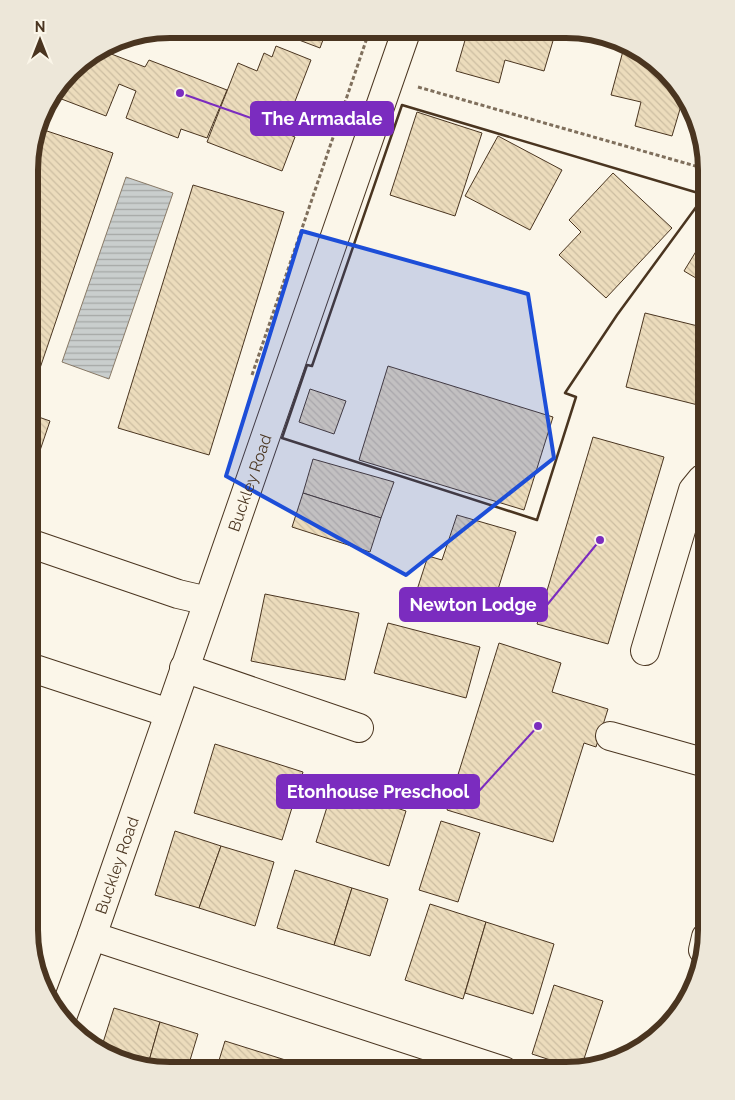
<svg xmlns="http://www.w3.org/2000/svg" width="735" height="1100" font-family="Raleway,sans-serif">
	<style>
		.water { fill: url(#water-rules); stroke: #887966 }
		.building { fill: url(#building-back-hatch); stroke: #4a3520 }
		.lines { fill: none; stroke-linecap: round; stroke-linejoin: round }
		.minor-casing { stroke: #4a3520; stroke-width: 30 }
		.major-casing { stroke: #4a3520; stroke-width: 30 }
		.path { stroke: #7f6f5c; stroke-width: 3; stroke-dasharray: 4 2.5; stroke-linecap: butt }
		.minor { stroke: #fbf6e9; stroke-width: 28 }
		.major { stroke: #fbf6e9; stroke-width: 28 }
		.wall { stroke: #4a3520; stroke-width: 2.5 }
		.marked { fill: #1d4ed8; fill-opacity: 0.2; stroke: #1d4ed8; stroke-width: 4; stroke-linejoin: round }
		.labels { text-anchor: middle; dominant-baseline: central; stroke-width: 4; stroke-linejoin: round; paint-order: stroke }
		.street-label { font-size: 16px; fill: #4a3520; stroke: #fbf6e9 }
		.rim { fill: none; stroke: #4a3520; stroke-width: 6 }
		.leader { fill: none; stroke: #7b2cbf; stroke-width: 2 }
		.callout-dot { fill: #7b2cbf; stroke: #fbf6e9; stroke-width: 2 }
		.callout { fill: #7b2cbf; stroke: #7b2cbf; stroke-width: 2 }
		.callout-label { font-size: 18px; text-anchor: middle; font-weight: bold; fill: #fff }
	</style>
	<defs>
		<pattern id="water-rules" width="6" height="5" patternUnits="userSpaceOnUse" patternTransform="scale(1.25)"><rect width="6" height="5" fill="#c9cecd"/><path d="M0 2.5h6" fill="none" stroke="#a5a8a6"/></pattern>
		<pattern id="building-back-hatch" width="6" height="6" patternUnits="userSpaceOnUse" patternTransform="scale(1.25)"><rect width="6" height="6" fill="#ecdcbc"/><path d="M-1 5l2 2M0 0l6 6M5-1l2 2" fill="none" stroke="#ccbda1"/></pattern>
	</defs>
	<rect width="100%" height="100%" fill="#fbf6e9"/>
	<path class="water" d="M 126,177 L 173,193 L 109,379 L 62,362 Z"/>
	<g class="building">
		<path d="M 270,29 L 327,29 L 320,48 Z"/>
		<path d="M 468,30 L 541,30 L 555,34 L 544,71 L 505,60 L 499,83 L 456,71 Z"/>
		<path d="M 276,46 L 311,60 L 287,122 L 260,112 L 256,121 L 295,137 L 282,171 L 207,142 L 238,63 L 257,71 L 264,53 L 272,57 Z"/>
		<path d="M 101,50 L 145,67 L 149,60 L 227,90 L 207,138 L 181,129 L 178,138 L 126,118 L 136,91 L 119,84 L 106,116 L 51,95 L 77,63 Z"/>
		<path d="M 623,51 L 652,59 L 683,99 L 672,136 L 635,126 L 641,102 L 611,95 Z"/>
		<path d="M 417,112 L 482,133 L 455,216 L 390,195 Z"/>
		<path d="M 38,128 L 113,153 L 37,377 L 30,374 L 30,151 Z"/>
		<path d="M 498,136 L 562,170 L 530,230 L 465,196 Z"/>
		<path d="M 613,173 L 672,228 L 606,298 L 559,255 L 581,232 L 569,220 Z"/>
		<path d="M 193,185 L 284,212 L 209,455 L 118,428 Z"/>
		<path d="M 706,235 L 706,284 L 684,271 Z"/>
		<path d="M 645,313 L 706,328 L 706,364 L 703,374 L 706,375 L 706,407 L 626,387 Z"/>
		<path d="M 388,366 L 553,417 L 524,510 L 359,460 Z"/>
		<path d="M 310,389 L 346,401 L 334,434 L 299,422 Z"/>
		<path d="M 30,414 L 50,421 L 29,483 Z"/>
		<path d="M 593,437 L 664,457 L 608,644 L 537,624 Z"/>
		<path d="M 313,459 L 394,482 L 381,518 L 303,493 Z"/>
		<path d="M 303,493 L 381,518 L 370,552 L 292,527 Z"/>
		<path d="M 457,515 L 516,532 L 489,618 L 415,596 L 428,556 L 442,560 Z"/>
		<path d="M 265,594 L 359,613 L 345,680 L 251,661 Z"/>
		<path d="M 388,623 L 480,647 L 466,698 L 374,673 Z"/>
		<path d="M 499,643 L 561,663 L 552,692 L 608,709 L 596,747 L 584,743 L 553,842 L 447,810 Z"/>
		<path d="M 215,744 L 303,772 L 282,840 L 194,813 Z"/>
		<path d="M 333,788 L 406,811 L 389,866 L 316,842 Z"/>
		<path d="M 441,821 L 480,833 L 458,902 L 419,890 Z"/>
		<path d="M 175,831 L 221,846 L 199,908 L 155,895 Z"/>
		<path d="M 221,846 L 274,862 L 255,926 L 199,908 Z"/>
		<path d="M 295,870 L 352,888 L 334,945 L 277,928 Z"/>
		<path d="M 352,888 L 388,899 L 370,956 L 334,945 Z"/>
		<path d="M 430,904 L 486,922 L 463,999 L 405,980 Z"/>
		<path d="M 486,922 L 554,944 L 533,1014 L 465,993 Z"/>
		<path d="M 554,985 L 603,1001 L 581,1068 L 578,1069 L 532,1054 Z"/>
		<path d="M 114,1008 L 160,1022 L 147,1068 L 101,1049 Z"/>
		<path d="M 160,1022 L 198,1034 L 187,1070 L 151,1070 L 147,1068 Z"/>
		<path d="M 225,1041 L 295,1063 L 292,1070 L 216,1070 Z"/>
		<path d="M 295,1063 L 320,1071 L 292,1070 Z"/>
	</g>
	<g class="lines">
		<defs>
			<g id="minor">
				<path d="M 29,543 L 178,594 L 208,601"/>
				<path d="M 645,651 L 693,490 L 702,479 L 706,478"/>
				<path d="M 29,667 L 169,713"/>
				<path d="M 184,668 L 359,728"/>
				<path d="M 610,736 L 706,763"/>
				<path d="M 92,936 L 504,1071"/>
				<path id="s1" d="M 63,1015 L 92,936 L 407,29"/>
			</g>
			<path id="major" d="M 703,950 L 706,937"/>
		</defs>
		<use href="#minor" class="minor-casing"/>
		<use href="#major" class="major-casing"/>
		<g class="path">
			<path d="M 418,87 L 706,169"/>
			<path d="M 252,375 L 370,29"/>
		</g>
		<use href="#minor" class="minor"/>
		<use href="#major" class="major"/>
		<path class="wall" d="M 402,105 L 705,195 L 617,315 L 565,393 L 576,397 L 537,520 L 282,438 L 307,365 L 312,366 Z"/>
	</g>
	<path class="marked" d="M 302,231 L 528,294 L 554,458 L 406,575 L 226,476 Z"/>
	<g class="labels">
		<g class="street-label">
			<text stroke="none"><textPath href="#s1" startOffset="564">Buckley Road</textPath></text>
			<text stroke="none"><textPath href="#s1" startOffset="159">Buckley Road</textPath></text>
		</g>
	</g>
	<path d="M0 0H735V1100H0ZM170 38H566A132 132 0 0 1 698 170V930A132 132 0 0 1 566 1062H170A132 132 0 0 1 38 930V170A132 132 0 0 1 170 38Z" fill="#ede7d9" fill-rule="evenodd"/>
	<path class="rim" d="M170 38H566A132 132 0 0 1 698 170V930A132 132 0 0 1 566 1062H170A132 132 0 0 1 38 930V170A132 132 0 0 1 170 38Z"/>
	<path class="leader" d="M180 93L251 118M600 540L547 605M538 726L479 791"/>
	<g class="callout-dot">
		<circle cx="180" cy="93" r="5"/>
		<circle cx="600" cy="540" r="5"/>
		<circle cx="538" cy="726" r="5"/>
	</g>
	<g class="callout">
		<rect x="251" y="102" width="142" height="33" rx="5"/>
		<rect x="400" y="588" width="147" height="33" rx="5"/>
		<rect x="277" y="775" width="202" height="33" rx="5"/>
	</g>
	<g class="callout-label">
		<text x="322" y="125">The Armadale</text>
		<text x="473" y="611">Newton Lodge</text>
		<text x="378" y="798">Etonhouse Preschool</text>
	</g>
	<g transform="translate(40 40)" stroke="#fbf6e9" stroke-width="4" paint-order="stroke">
	<path d="M0-4L9 19L0 12L-9 19Z" fill="#4a3520"/>
	<text y="-8" font-size="14" font-weight="bold" text-anchor="middle" fill="#4a3520">N</text>
	</g>
</svg>
